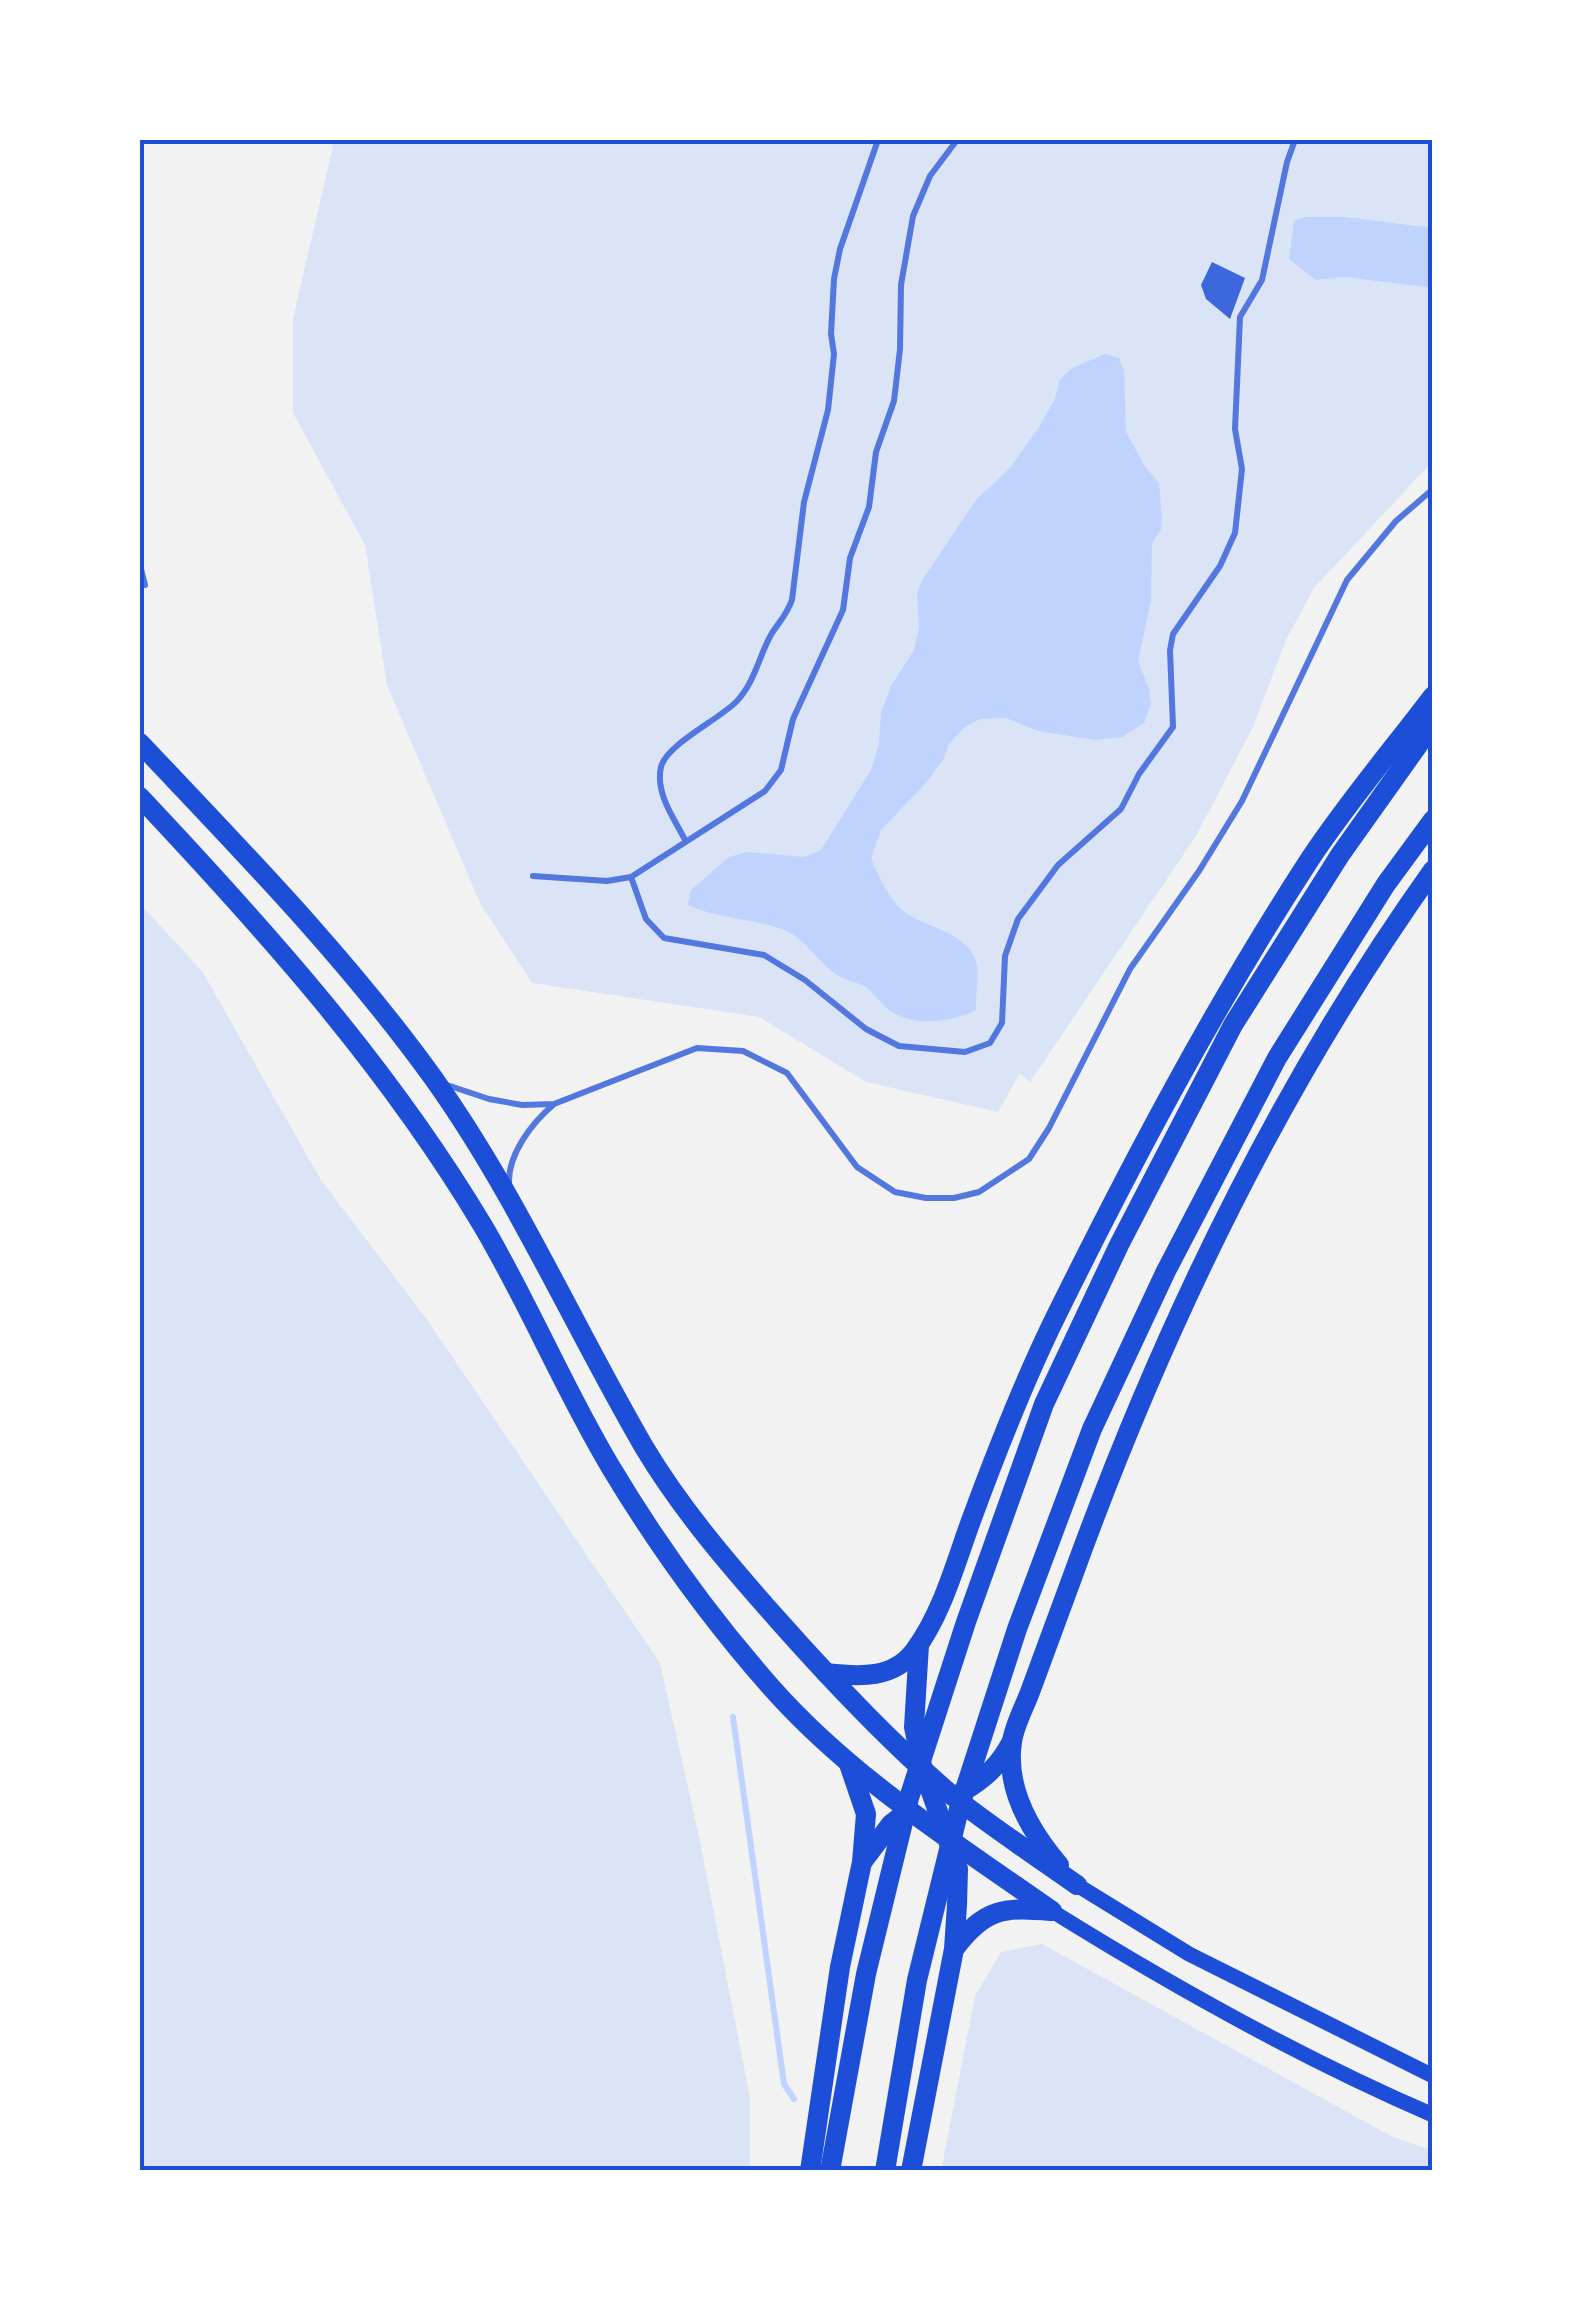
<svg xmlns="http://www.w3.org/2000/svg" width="1573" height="2311" font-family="'Fira Sans Condensed',sans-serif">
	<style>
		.green { fill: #dbe4f7 }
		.water { fill: #bfd3fe }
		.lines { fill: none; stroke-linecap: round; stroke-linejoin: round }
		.stream { stroke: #bfd3fe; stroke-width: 6 }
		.building { fill: #3d67dc }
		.service { stroke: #5277de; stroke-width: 6 }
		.secondary { stroke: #1d4ed8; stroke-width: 15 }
		.trunk { stroke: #1d4ed8; stroke-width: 20 }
		.neatline { fill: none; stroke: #1d4ed8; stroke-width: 4 }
	</style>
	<rect width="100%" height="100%" fill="#f2f2f2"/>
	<g class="green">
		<path d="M 329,140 L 1433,140 L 1433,461 L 1314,588 L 1286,640 L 1253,727 L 1196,836 L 1030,1082 L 1020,1073 L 998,1112 L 866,1082 L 759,1017 L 532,983 L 480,903 L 387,685 L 365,545 L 293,413 L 293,318 L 333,146 Z"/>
		<path d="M 140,904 L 202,971 L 321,1180 L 428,1321 L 660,1663 L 700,1841 L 750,2098 L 750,2171 L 140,2171 Z"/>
		<path d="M 1042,1944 L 1391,2136 L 1433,2151 L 1433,2171 L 941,2171 L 975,1996 L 1001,1952 Z"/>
	</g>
	<g class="water">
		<path d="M 1305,217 L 1345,217 L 1433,228 L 1433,288 L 1345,277 L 1316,280 L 1289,259 L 1294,221 Z"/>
		<path d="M 1105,354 L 1119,358 L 1124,370 L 1126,432 L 1144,465 L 1159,483 L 1162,520 L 1161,529 L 1152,543 L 1151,600 L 1138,662 L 1149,688 L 1151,704 L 1144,723 L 1122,737 L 1095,740 L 1038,731 L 1006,718 L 980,719 L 965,727 L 949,744 L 943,760 L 925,784 L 881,830 L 871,859 C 880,877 889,901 906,913 C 927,928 969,933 976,962 C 980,976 975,995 976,1010 C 951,1022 912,1028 888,1009 C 880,1002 874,993 866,987 C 857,982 846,981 837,975 C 818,963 807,939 784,930 C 753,918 718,919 688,905 L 691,890 L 729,857 L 747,852 L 804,857 L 821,850 L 871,770 L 879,744 L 881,713 L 891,686 L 914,650 L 919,627 L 917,594 L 923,579 L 976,500 L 1010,468 L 1040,426 L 1055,398 L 1060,379 L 1072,368 Z"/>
	</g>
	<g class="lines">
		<path class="stream" d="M 733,1717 L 784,2084 L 794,2099"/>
	</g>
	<path class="building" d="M 1212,262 L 1245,278 L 1230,319 L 1206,299 L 1201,285 Z"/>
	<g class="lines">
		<g class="service">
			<path d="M 140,565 L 145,585 L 140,584"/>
			<path d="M 685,840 C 674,818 655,793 661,767 C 666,745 718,720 736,702 C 755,683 759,655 772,633 C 780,621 787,614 792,600 L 804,502 L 828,410 L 834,354 L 831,334 L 834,279 L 840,249 L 878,140"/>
			<path d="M 533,876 L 607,881 L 631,877 L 765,791 L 781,770 L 793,719 L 843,610 L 850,558 L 869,507 L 876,452 L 894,401 L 900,349 L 901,285 L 913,216 L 930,176 L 957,140"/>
			<path d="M 631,877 L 646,919 L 664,938 L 764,955 L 805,980 L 866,1029 L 899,1046 L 965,1052 L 990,1043 L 1002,1023 L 1005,956 L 1018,919 L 1058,865 L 1121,809 L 1139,774 L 1173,727 L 1170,650 L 1173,634 L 1220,566 L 1235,533 L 1242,469 L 1235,429 L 1240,317 L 1262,280 L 1287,162 L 1295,140"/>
			<path d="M 447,1085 L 489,1099 L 522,1105 L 554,1104 L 697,1048 L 743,1051 L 787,1073 L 857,1167 L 895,1192 L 926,1198 L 954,1198 L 979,1192 L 1029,1159 L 1049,1128 L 1130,969 L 1199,871 L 1242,801 L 1347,580 L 1396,521 L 1433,489"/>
			<path d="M 509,1183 C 508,1154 532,1123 553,1105"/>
		</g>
		<g class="secondary">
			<path d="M 1077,1885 L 1189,1954 L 1433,2076"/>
			<path d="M 1052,1911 C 1174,1987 1301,2058 1433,2115"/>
		</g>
		<g class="trunk">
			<path d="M 140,743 C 242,851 347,958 434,1079 C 516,1194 573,1325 644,1447 C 681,1509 730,1566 778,1620 C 833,1682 891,1744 954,1797 C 993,1828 1036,1856 1077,1885"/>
			<path d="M 140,797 C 267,932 388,1067 483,1226 C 529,1304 564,1389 610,1466 C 656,1543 711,1619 770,1686 C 850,1777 954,1842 1052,1911"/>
			<path d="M 826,1673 C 860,1677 894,1679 915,1650 C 943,1612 956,1561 972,1518 C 997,1450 1024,1381 1056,1316 C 1133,1160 1215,1005 1310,859 C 1347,803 1392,750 1433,696"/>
			<path d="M 962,1792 C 984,1779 999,1766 1011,1743"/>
			<path d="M 863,1861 L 891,1824 L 907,1812"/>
			<path d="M 1059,1865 C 1030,1831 1005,1789 1012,1742 C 1014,1726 1024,1708 1030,1692 C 1044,1654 1058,1616 1072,1578 C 1162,1329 1279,1086 1433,870"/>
			<path d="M 955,1948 C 985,1908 1004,1907 1051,1911"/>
			<path d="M 810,2171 L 840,1967 L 862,1862 L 866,1814 L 849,1764"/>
			<path d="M 830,2171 L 866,1974 L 909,1798 L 966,1622 L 1044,1404 L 1119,1245 L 1233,1025 L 1340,855 L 1433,724"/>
			<path d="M 885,2171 L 917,1980 L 960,1805 L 1017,1629 L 1092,1429 L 1166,1271 L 1277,1058 L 1386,884 L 1433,820"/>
			<path d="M 911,2171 L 954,1949 L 957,1905 L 958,1869 L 922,1766 L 914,1727 L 919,1645"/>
		</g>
	</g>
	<rect width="1573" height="2311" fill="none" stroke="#ffffff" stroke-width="285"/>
	<rect x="142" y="142" width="1288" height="2026" class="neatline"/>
</svg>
